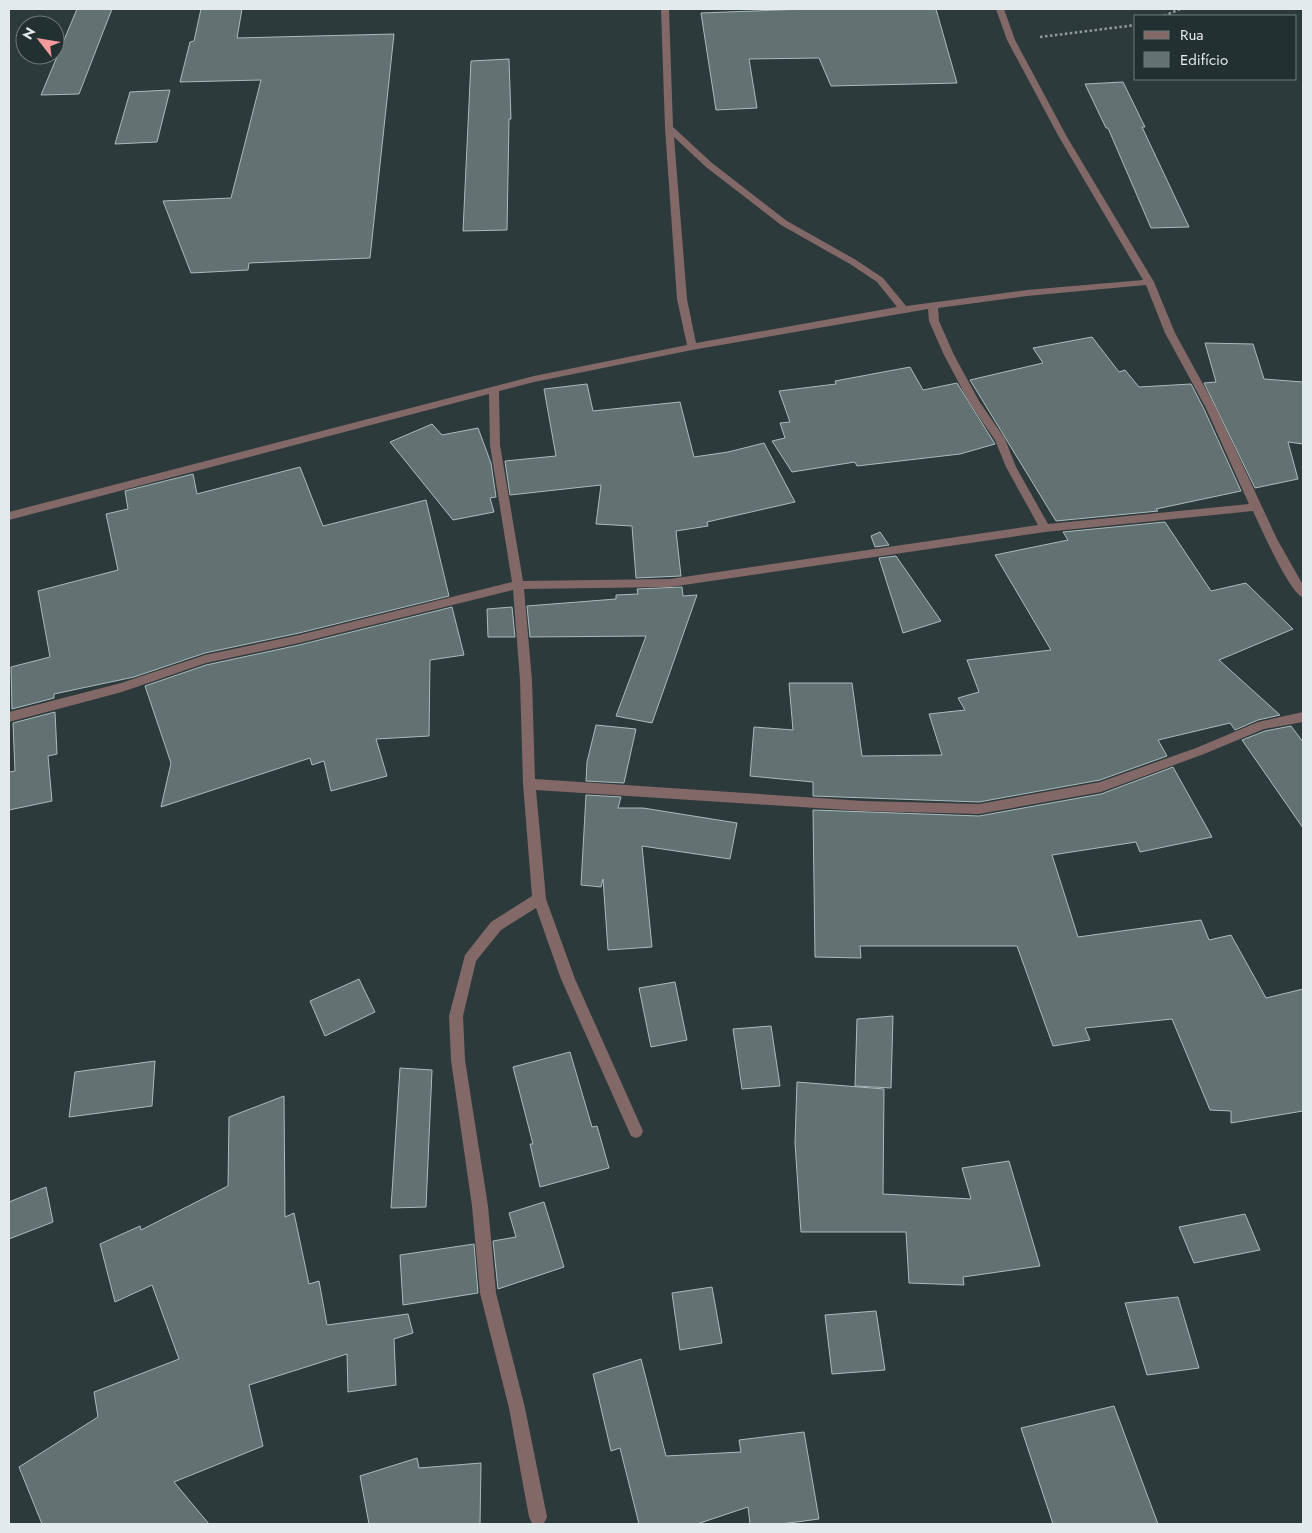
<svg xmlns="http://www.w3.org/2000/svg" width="1312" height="1533" font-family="Jost,sans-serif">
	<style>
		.building { fill: #627172; stroke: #abbbbd }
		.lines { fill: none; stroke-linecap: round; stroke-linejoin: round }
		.path { stroke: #909a9b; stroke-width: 2.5; stroke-dasharray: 2.5 2.5; stroke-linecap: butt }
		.minor { fill: #836868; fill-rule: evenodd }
	</style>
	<rect width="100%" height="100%" fill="#2d3a3b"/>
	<g class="building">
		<path d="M 77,9 L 112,9 L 79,94 L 41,95 Z"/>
		<path d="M 201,9 L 242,9 L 237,38 L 394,34 L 370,258 L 249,263 L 248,270 L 191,273 L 163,201 L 231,198 L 261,80 L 180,82 L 190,42 L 194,41 Z"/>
		<path d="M 806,9 L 936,9 L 957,83 L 831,86 L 819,58 L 749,59 L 757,108 L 716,110 L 701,13 Z"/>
		<path d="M 509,59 L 511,119 L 509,119 L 507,230 L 463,231 L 471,61 Z"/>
		<path d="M 1123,82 L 1145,127 L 1142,127 L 1189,227 L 1151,228 L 1108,128 L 1106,128 L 1085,84 Z"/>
		<path d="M 170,90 L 157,142 L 115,144 L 130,92 Z"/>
		<path d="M 1092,337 L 1119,372 L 1125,370 L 1139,387 L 1191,384 L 1204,409 L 1241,491 L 1156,509 L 1158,511 L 1056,521 L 970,380 L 1043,363 L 1033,348 Z"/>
		<path d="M 1205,343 L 1253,344 L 1264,379 L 1303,382 L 1303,444 L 1288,442 L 1298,479 L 1255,488 L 1204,383 L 1216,382 Z"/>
		<path d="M 910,367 L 923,390 L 957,383 L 995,444 L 960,454 L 857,466 L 855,462 L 792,472 L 772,441 L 785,438 L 780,423 L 790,422 L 779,391 L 836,384 L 835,381 Z"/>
		<path d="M 587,384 L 593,411 L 680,402 L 694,457 L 728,452 L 764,443 L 795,502 L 707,522 L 708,526 L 676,531 L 681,576 L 636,578 L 632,526 L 596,524 L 601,485 L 510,495 L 505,461 L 556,456 L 544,389 Z"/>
		<path d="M 432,424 L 442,435 L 478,428 L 491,463 L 496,497 L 490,498 L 494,512 L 453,520 L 390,442 Z"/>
		<path d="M 300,467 L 323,526 L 426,500 L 449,596 L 299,633 L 205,653 L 134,677 L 54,694 L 54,698 L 12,709 L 11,667 L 50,657 L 38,591 L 118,570 L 106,514 L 128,509 L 125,491 L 193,474 L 197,494 Z"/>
		<path d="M 1165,522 L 1211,591 L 1246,583 L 1293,629 L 1219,660 L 1280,715 L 1258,720 L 1235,730 L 1230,723 L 1158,740 L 1167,756 L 1100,780 L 979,802 L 813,796 L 813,782 L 750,776 L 754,727 L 793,730 L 789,683 L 852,683 L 862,756 L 942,755 L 929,714 L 965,710 L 958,698 L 979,692 L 967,660 L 1051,650 L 995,555 L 1068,540 L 1063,532 Z"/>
		<path d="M 880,532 L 889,545 L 875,547 L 871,536 Z"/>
		<path d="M 896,556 L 941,621 L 903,633 L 879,558 Z"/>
		<path d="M 682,587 L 683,596 L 697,595 L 652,723 L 616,716 L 646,636 L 530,637 L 527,606 L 616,599 L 616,595 L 638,594 L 637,589 Z"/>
		<path d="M 452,607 L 464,655 L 430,660 L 429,736 L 376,739 L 387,776 L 331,791 L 324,761 L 312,765 L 310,758 L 161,807 L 171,763 L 145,686 L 206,665 L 299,645 Z"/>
		<path d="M 512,607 L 515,637 L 488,637 L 487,609 Z"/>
		<path d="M 55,712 L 57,754 L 48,756 L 52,801 L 9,810 L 9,772 L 15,771 L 13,723 Z"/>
		<path d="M 596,725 L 636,729 L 624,783 L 586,781 L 587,762 Z"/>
		<path d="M 1291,726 L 1303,742 L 1303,828 L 1242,740 L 1265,731 Z"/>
		<path d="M 1173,767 L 1212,837 L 1140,852 L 1136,842 L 1052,855 L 1078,937 L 1201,920 L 1209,940 L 1231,935 L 1266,998 L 1303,989 L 1303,1111 L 1231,1123 L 1231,1111 L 1210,1110 L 1172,1019 L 1085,1028 L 1090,1040 L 1053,1046 L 1017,946 L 860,946 L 861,958 L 815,957 L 813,810 L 979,816 L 1101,794 Z"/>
		<path d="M 586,795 L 621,797 L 618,808 L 643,808 L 737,823 L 730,859 L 642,846 L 652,947 L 608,950 L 603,879 L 601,887 L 581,885 Z"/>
		<path d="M 359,979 L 375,1012 L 325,1036 L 310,1001 Z"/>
		<path d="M 675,982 L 687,1040 L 651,1047 L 639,988 Z"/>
		<path d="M 893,1016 L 891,1088 L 855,1086 L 857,1019 Z"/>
		<path d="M 771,1026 L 780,1086 L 742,1089 L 733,1029 Z"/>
		<path d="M 570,1052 L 592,1127 L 597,1126 L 609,1168 L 540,1187 L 530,1144 L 533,1144 L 513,1067 Z"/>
		<path d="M 155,1061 L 152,1106 L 69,1117 L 75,1072 Z"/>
		<path d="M 400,1068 L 432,1070 L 426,1207 L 391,1208 Z"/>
		<path d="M 797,1082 L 884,1089 L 883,1194 L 971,1199 L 962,1168 L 1009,1161 L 1040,1266 L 963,1277 L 964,1285 L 909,1283 L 906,1232 L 801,1232 L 795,1143 Z"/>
		<path d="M 284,1096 L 285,1217 L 294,1213 L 309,1284 L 319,1281 L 327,1325 L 408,1314 L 413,1333 L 394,1339 L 396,1385 L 348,1392 L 347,1354 L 249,1385 L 263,1446 L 174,1482 L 209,1524 L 42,1524 L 19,1467 L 98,1417 L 94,1392 L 179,1359 L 152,1285 L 115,1302 L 100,1244 L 140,1226 L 141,1230 L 228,1186 L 229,1117 Z"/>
		<path d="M 46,1187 L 53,1222 L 9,1239 L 9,1202 Z"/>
		<path d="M 544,1202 L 564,1267 L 498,1289 L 493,1241 L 516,1237 L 509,1213 Z"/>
		<path d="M 1245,1214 L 1260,1250 L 1194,1263 L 1179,1227 Z"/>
		<path d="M 474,1244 L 478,1293 L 403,1305 L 400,1255 Z"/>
		<path d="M 712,1287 L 722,1343 L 680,1350 L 672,1293 Z"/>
		<path d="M 1178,1297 L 1199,1368 L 1147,1375 L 1125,1303 Z"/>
		<path d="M 876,1311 L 885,1370 L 832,1374 L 825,1315 Z"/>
		<path d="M 641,1359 L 666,1456 L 741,1452 L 739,1440 L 804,1432 L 819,1519 L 781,1524 L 750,1524 L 748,1507 L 697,1524 L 639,1524 L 620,1448 L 611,1451 L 593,1374 Z"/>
		<path d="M 1114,1406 L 1158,1524 L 1053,1524 L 1021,1428 Z"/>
		<path d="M 417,1458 L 419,1468 L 481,1463 L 480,1524 L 369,1524 L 360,1476 Z"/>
	</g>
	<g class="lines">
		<g class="path">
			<path d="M 1164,16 L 1180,9"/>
			<path d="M 1040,37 L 1136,25"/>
		</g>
		<path class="minor" d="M 661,9 L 669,9 L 673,127 L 712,163 L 787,221 L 856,260 L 883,278 L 906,306 L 1027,290 L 1143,280 L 1059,137 L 1007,40 L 996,9 L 1004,9 L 1015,40 L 1067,137 L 1154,282 L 1175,333 L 1216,408 L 1277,539 L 1303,585 L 1303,597 C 1290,594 1260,526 1253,511 L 1045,532 L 670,587 L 524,589 L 532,680 L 535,779 L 863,801 L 979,804 L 1100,782 L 1196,748 L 1258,722 L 1303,712 L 1303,722 L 1264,729 L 1204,754 L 1101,792 L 979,814 L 863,811 L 536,790 L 546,899 L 575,979 L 643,1131 L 641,1136 L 636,1138 L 631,1136 L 561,979 L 536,908 L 501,930 L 476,961 L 463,1016 L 465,1060 L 488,1206 L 496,1293 L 525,1408 L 547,1517 L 544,1523 L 532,1523 L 529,1517 L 509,1408 L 480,1293 L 472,1206 L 451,1060 L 449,1016 L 465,955 L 491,922 L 532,896 L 523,784 L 520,680 L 513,590 L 299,643 L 206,663 L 122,692 L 9,722 L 9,712 L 121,683 L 205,655 L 299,635 L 512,582 L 490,445 L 489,394 L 9,520 L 9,512 L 534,376 L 687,345 L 677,299 L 665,128 ZM 674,137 L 706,167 L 781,225 L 850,264 L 877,282 L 897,307 L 696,343 L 687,299 ZM 1146,285 L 1165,333 L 1206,408 L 1249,504 L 1048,524 L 1016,467 L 1005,439 L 979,401 L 954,355 L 939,321 L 938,308 L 1027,296 ZM 928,309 L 929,321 L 944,355 L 969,402 L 995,440 L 1006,467 L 1038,525 L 670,579 L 523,581 L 500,445 L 499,391 L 534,382 L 692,350 Z"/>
	</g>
	<rect width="1312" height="1533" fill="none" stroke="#e2eaeb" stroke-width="20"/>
	<rect x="1134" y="15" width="162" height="65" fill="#233031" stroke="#6f7a7b"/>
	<rect x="1144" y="31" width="25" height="8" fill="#836868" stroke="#6f7a7b"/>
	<text x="1180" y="40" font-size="15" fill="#e2eaeb">Rua</text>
	<rect x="1144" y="52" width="25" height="15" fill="#627172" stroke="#6f7a7b"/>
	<text x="1180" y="65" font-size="15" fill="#e2eaeb">Edifício</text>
	<g transform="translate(40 40) rotate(301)"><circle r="24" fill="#233031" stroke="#6f7a7b"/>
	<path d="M0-4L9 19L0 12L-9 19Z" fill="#f59b9d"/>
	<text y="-8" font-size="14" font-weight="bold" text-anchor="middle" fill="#e2eaeb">N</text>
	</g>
</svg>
